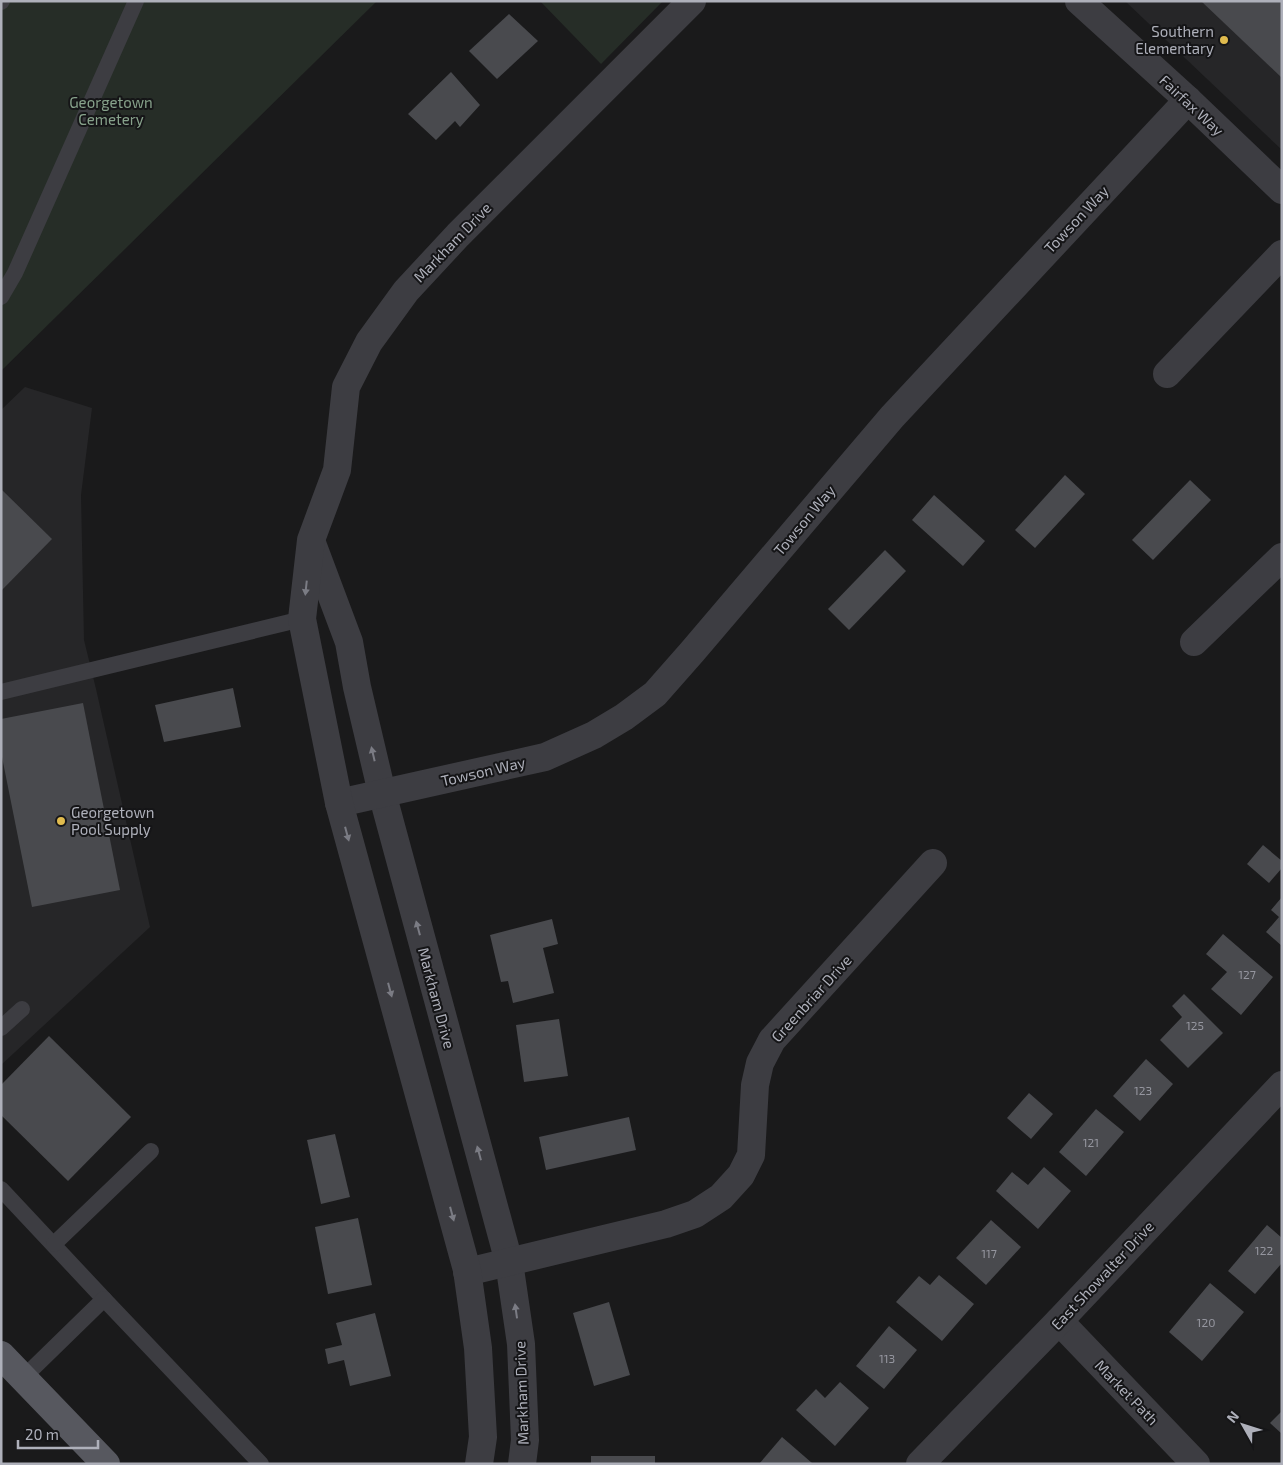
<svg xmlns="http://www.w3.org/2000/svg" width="1283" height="1465" font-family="'Exo 2',sans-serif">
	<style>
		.built { fill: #262628 }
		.green { fill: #262d27 }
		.building { fill: #494a4e }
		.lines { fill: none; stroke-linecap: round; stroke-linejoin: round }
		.lane { stroke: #3d3d42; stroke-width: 16 }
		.street { stroke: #3d3d42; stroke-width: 28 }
		.primary { stroke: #57585f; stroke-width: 28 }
		.oneway { fill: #7b7c84 }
		.poi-dot { fill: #e0bb4e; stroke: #151517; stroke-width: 2 }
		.labels { text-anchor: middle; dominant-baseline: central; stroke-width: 4; stroke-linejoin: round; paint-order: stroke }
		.number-label { font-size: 12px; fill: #95969f }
		.poi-label { font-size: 15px; fill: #aeb0ba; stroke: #151517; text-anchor: end }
		.park-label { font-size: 15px; fill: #87a28b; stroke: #151517 }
		.street-label { font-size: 15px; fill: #aeb0ba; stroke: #151517 }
	</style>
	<rect width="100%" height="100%" fill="#1a1a1b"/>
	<g class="built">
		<path d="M 1125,1 L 1282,1 L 1282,150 L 1206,78 Z"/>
		<path d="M 25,387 L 92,408 L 81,495 L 84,640 L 96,689 L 150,927 L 1,1065 L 1,410 Z"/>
	</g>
	<g class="green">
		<path d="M 1,1 L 377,1 L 1,371 Z"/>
		<path d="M 540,1 L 663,1 L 601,64 Z"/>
	</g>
	<g class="building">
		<path d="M 1201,1 L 1282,1 L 1282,78 Z"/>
		<path d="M 509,14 L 538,41 L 497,79 L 469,51 Z"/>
		<path d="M 451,72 L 480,105 L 460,127 L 455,121 L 436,140 L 408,114 Z"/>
		<path d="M 1065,475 L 1085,494 L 1035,548 L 1015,530 Z"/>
		<path d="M 1190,480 L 1211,500 L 1153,560 L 1132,540 Z"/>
		<path d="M 1,489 L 52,539 L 1,591 Z"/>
		<path d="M 934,495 L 985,541 L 963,566 L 912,520 Z"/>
		<path d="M 885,550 L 906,571 L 849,630 L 828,609 Z"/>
		<path d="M 233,688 L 241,727 L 164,742 L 155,705 Z"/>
		<path d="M 83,703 L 120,890 L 32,907 L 1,752 L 1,719 Z"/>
		<path d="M 1263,845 L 1282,861 L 1282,868 L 1269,883 L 1247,864 Z"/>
		<path d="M 1282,897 L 1282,946 L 1266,932 L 1279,917 L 1271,910 Z"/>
		<path d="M 552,919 L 558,944 L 543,948 L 554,993 L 513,1003 L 508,981 L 501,982 L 490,935 Z"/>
		<path d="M 1223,934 L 1273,977 L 1241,1015 L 1211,989 L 1227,972 L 1206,954 Z"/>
		<path d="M 1184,994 L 1223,1033 L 1188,1068 L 1160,1040 L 1182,1017 L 1172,1006 Z"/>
		<path d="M 559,1019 L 568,1076 L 524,1082 L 516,1025 Z"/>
		<path d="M 49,1036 L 131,1117 L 68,1181 L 1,1115 L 1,1085 Z"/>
		<path d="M 1146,1059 L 1173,1084 L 1140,1121 L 1113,1096 Z"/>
		<path d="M 1029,1093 L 1053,1114 L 1031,1139 L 1007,1118 Z"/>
		<path d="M 1096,1109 L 1124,1132 L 1086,1176 L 1059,1152 Z"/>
		<path d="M 629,1117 L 636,1150 L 546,1170 L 539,1137 Z"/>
		<path d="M 335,1134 L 350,1197 L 321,1204 L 307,1140 Z"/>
		<path d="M 1044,1167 L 1071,1191 L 1038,1229 L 996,1191 L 1012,1172 L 1028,1185 Z"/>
		<path d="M 358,1218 L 372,1285 L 328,1294 L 315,1227 Z"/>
		<path d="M 991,1220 L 1021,1247 L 986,1285 L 956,1258 Z"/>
		<path d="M 1267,1225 L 1282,1238 L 1282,1263 L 1255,1294 L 1228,1271 Z"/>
		<path d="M 939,1275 L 974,1304 L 942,1341 L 896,1302 L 919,1276 L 930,1285 Z"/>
		<path d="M 1210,1283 L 1244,1312 L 1202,1361 L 1169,1332 Z"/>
		<path d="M 609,1302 L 630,1375 L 594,1386 L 573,1313 Z"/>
		<path d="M 375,1313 L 391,1376 L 350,1386 L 344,1360 L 328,1364 L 325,1349 L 342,1345 L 336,1323 Z"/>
		<path d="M 889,1326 L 917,1350 L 884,1389 L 856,1366 Z"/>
		<path d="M 840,1382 L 869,1408 L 835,1446 L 796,1410 L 816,1389 L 825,1398 Z"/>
		<path d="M 1282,1411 L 1282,1434 L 1270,1423 Z"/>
		<path d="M 782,1437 L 812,1463 L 811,1464 L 759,1464 Z"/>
		<rect x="591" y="1456" width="64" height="8"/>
	</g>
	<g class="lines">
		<g class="lane">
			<path d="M 1,2 L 2,1"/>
			<path d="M 1,297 L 15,273 L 136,1"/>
			<path d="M 1,692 L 302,619"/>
			<path d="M 1,1028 L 22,1009"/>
			<path d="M 1,1189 L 104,1299"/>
			<path d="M 54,1244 L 151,1151"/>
			<path d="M 23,1378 L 104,1299 L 261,1464"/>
		</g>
		<g class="street">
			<path d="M 1079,1 L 1188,100 L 1282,190"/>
			<path d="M 1167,374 L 1282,254"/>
			<path d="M 313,546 L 349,642 L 357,687 L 382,793 L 509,1262 L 521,1344 L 525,1440 L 522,1464"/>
			<path d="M 1194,642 L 1282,557"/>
			<path d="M 339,803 L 545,757 L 594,735 L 624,717 L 655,694 L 692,652 L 892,417 L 1188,100"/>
			<path d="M 467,1272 L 666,1224 L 695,1214 L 721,1197 L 741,1175 L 751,1155 L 755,1085 L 760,1063 L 772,1040 L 933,863"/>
			<path d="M 1059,1321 L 1196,1464"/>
			<path d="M 479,1464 L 483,1437 L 478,1348 L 467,1270 L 339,803 L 302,619 L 311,540 L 337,470 L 346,387 L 369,342 L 406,291 L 458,235 L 692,1"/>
			<path d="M 920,1464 L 1059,1321 L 1282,1085"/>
		</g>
		<path class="primary" d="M 1,1355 L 106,1464"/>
	</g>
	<defs><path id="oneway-solid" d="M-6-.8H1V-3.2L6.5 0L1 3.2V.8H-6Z" transform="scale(1.25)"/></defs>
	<g class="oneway">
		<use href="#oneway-solid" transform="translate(306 588) rotate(96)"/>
		<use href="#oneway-solid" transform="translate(373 754) rotate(-103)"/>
		<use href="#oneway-solid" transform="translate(347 834) rotate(75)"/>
		<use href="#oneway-solid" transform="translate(418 928) rotate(-105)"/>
		<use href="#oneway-solid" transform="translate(390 990) rotate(75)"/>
		<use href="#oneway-solid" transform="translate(479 1153) rotate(-105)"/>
		<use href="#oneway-solid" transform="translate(452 1214) rotate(75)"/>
		<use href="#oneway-solid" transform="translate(516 1311) rotate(-98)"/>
	</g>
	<g class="poi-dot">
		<circle cx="1224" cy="40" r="5"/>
		<circle cx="61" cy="821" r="5"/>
	</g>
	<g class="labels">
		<g class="number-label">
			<text x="1247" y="974">127</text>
			<text x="1195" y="1025">125</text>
			<text x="1143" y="1090">123</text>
			<text x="1091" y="1142">121</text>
			<text x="1264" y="1250">122</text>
			<text x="989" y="1253">117</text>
			<text x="1206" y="1322">120</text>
			<text x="887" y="1358">113</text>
		</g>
		<g class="poi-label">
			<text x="1214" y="31">Southern<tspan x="1214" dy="17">Elementary</tspan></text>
			<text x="71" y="812" text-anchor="start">Georgetown<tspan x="71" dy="17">Pool Supply</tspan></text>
		</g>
		<g class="park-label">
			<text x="111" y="102">Georgetown<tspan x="111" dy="17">Cemetery</tspan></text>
		</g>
		<g class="street-label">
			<text transform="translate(1192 105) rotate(43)">Fairfax Way</text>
			<text transform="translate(1076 219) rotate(-47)">Towson Way</text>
			<text transform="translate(452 242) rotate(-46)">Markham Drive</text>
			<text transform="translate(804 520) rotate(-50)">Towson Way</text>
			<text transform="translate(483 771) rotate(-13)">Towson Way</text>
			<text transform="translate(437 998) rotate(75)">Markham Drive</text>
			<text transform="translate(811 998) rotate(-48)">Greenbriar Drive</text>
			<text transform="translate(1102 1275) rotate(-47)">East Showalter Drive</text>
			<text transform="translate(1127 1392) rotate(46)">Market Path</text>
			<text transform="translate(521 1393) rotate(-92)">Markham Drive</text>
		</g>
	</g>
	<rect width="1283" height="1465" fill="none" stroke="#aeb0ba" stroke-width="5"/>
	<g transform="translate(1243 1425) rotate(309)" stroke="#151517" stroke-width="4" paint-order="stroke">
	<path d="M0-4L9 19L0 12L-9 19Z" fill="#aeb0ba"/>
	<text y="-8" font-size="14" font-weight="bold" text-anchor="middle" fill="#aeb0ba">N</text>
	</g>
	<path d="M18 1440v8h80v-8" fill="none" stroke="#aeb0ba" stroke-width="2.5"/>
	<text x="25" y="1440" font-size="15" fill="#aeb0ba" stroke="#151517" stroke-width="4" paint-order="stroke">20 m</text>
</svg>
